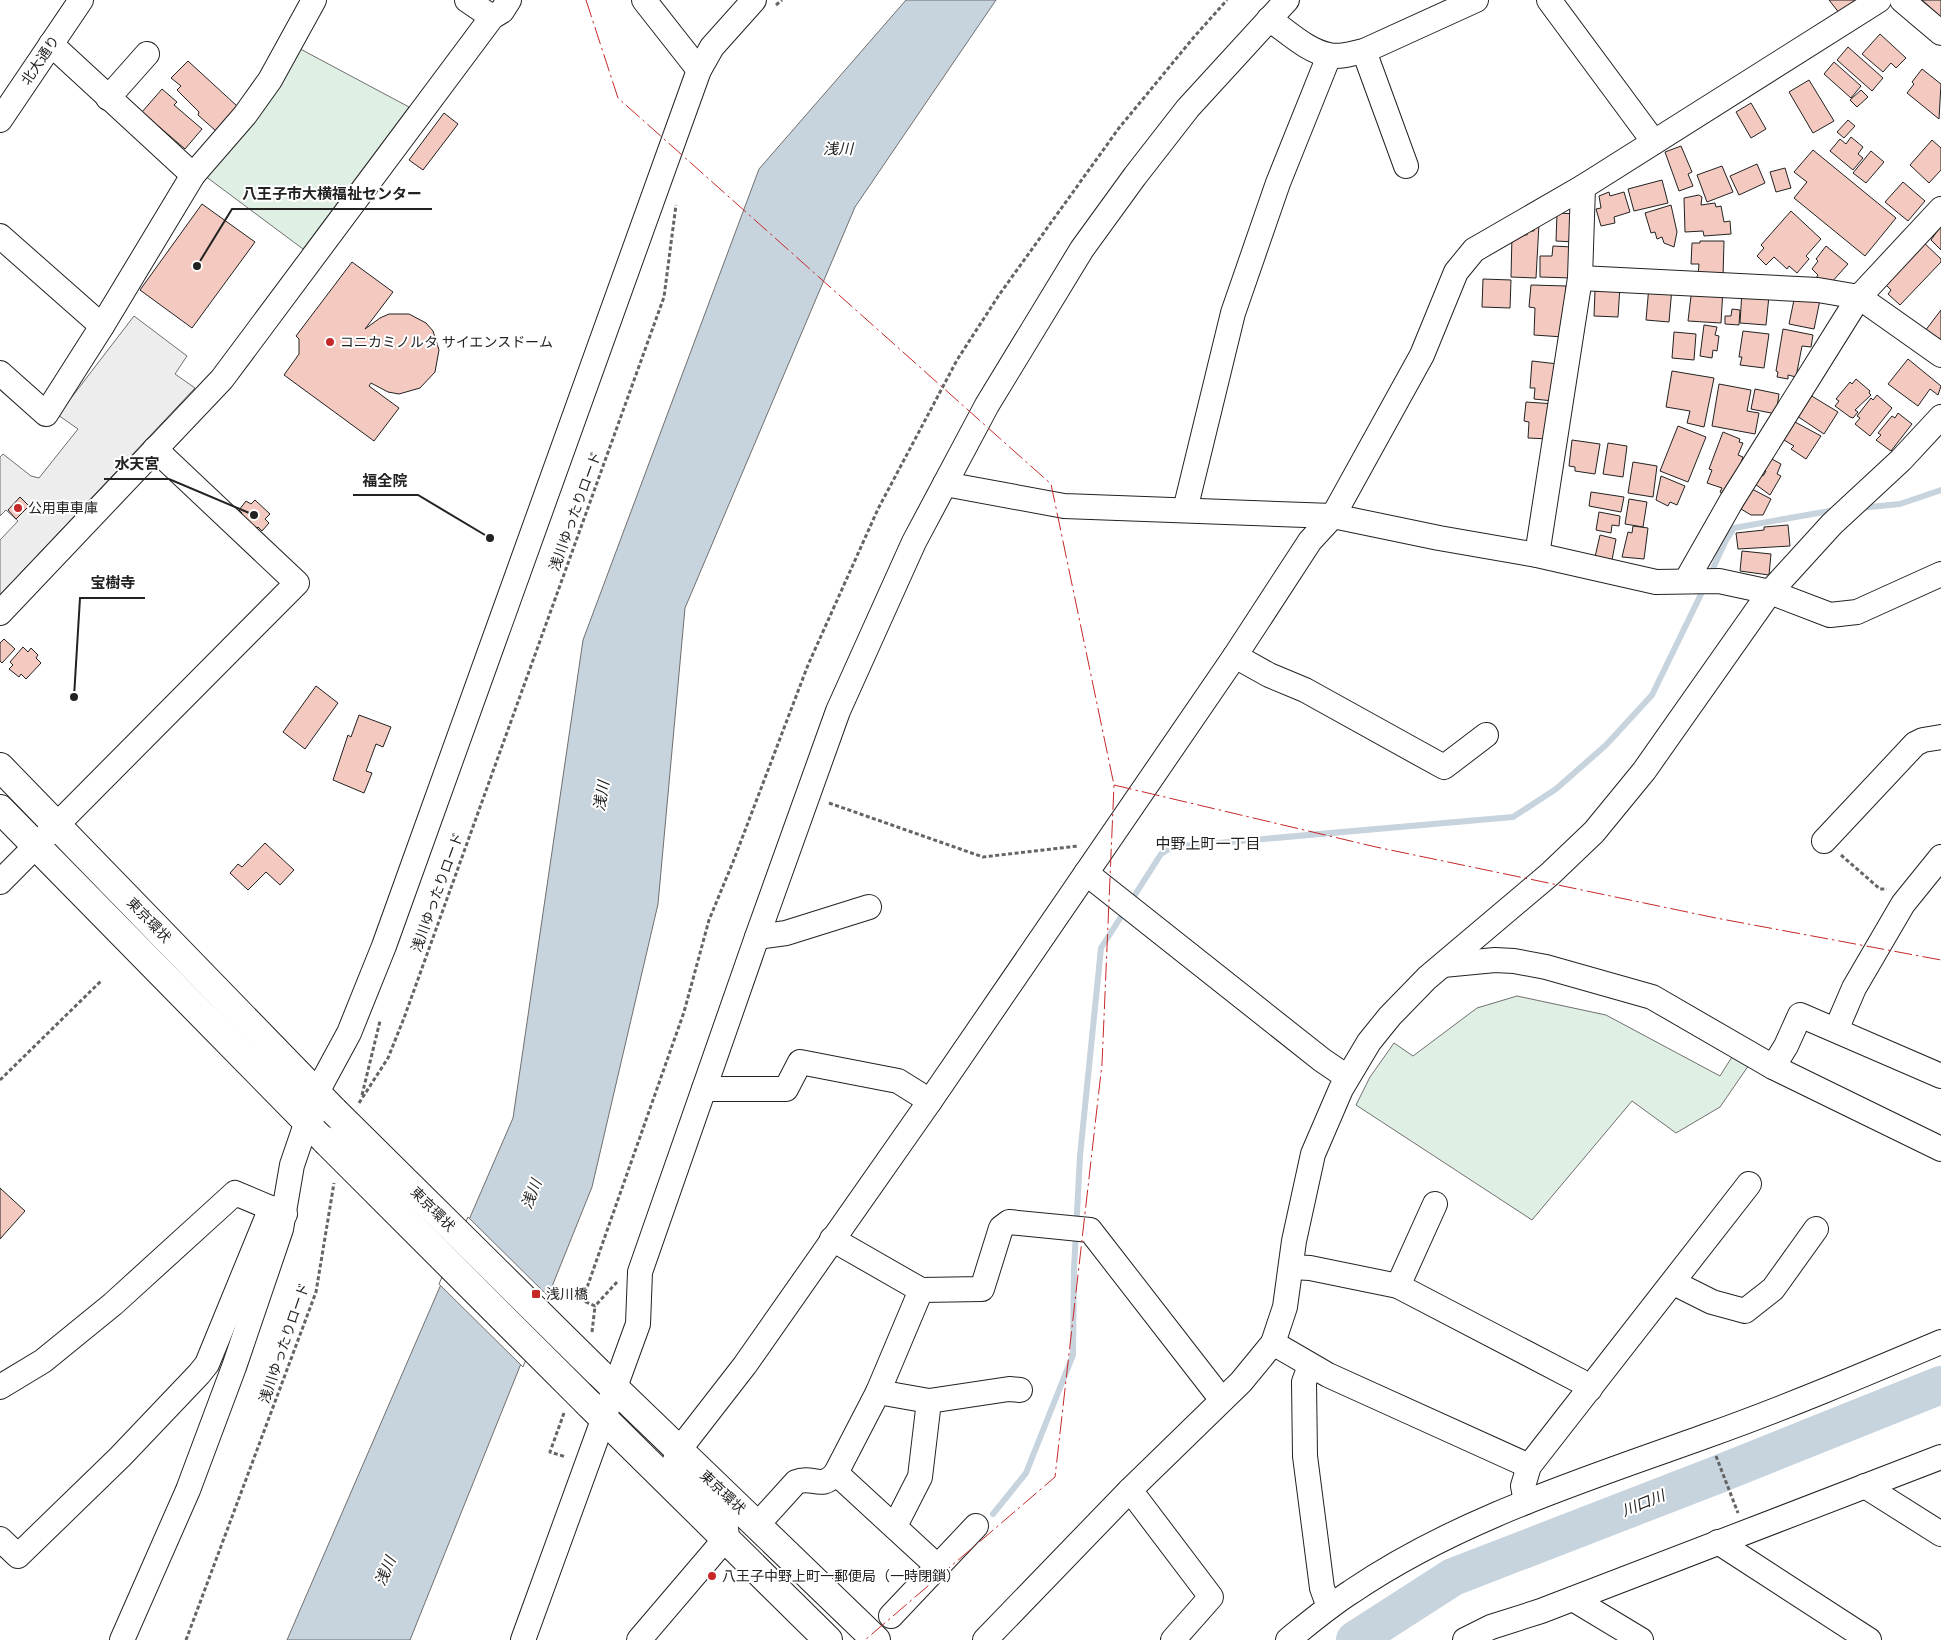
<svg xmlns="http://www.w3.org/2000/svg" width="1941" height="1640" font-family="'PT Sans','Noto Sans JP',sans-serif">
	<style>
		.green { fill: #e0efe3; stroke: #6f6f6f }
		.parking { fill: #ededed; stroke: #6f6f6f }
		.water { fill: #c7d3dd; stroke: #6f6f6f }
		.pier { fill: #fff; stroke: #6f6f6f }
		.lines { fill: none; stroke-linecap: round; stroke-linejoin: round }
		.stream { stroke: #c7d3dd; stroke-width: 6 }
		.river { stroke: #c7d3dd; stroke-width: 38 }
		.building { fill: #f3c9c0; stroke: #222 }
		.minor-casing { stroke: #222; stroke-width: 26 }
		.highway-casing { stroke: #222; stroke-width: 30 }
		.path { stroke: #646464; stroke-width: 3; stroke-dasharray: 4 2.5; stroke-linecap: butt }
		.minor { stroke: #fff; stroke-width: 24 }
		.highway { stroke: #fff; stroke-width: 28 }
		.highway-bridge-casing { stroke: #222; stroke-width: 30; stroke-linecap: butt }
		.highway-bridge { stroke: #fff; stroke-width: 28 }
		.power { stroke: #c62828; stroke-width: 1; stroke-dasharray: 18 4 2.5 4; stroke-linecap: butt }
		.poi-dot { fill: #c62828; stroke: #fff; stroke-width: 2 }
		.labels { text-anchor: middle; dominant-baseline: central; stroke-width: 4; stroke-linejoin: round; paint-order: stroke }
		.street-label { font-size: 14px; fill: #222; stroke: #fff }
		.poi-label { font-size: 14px; fill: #222; stroke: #fff; text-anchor: start }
		.water-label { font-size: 15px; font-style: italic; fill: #222; stroke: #fff }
		.neighbourhood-label { font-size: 15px; fill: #222; stroke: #fff }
		.leader { fill: none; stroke: #222; stroke-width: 2 }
		.callout-dot { fill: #222; stroke: #fff; stroke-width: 2 }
		.callout-label { font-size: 15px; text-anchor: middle; font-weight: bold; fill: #222; stroke: #fff; stroke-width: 4; stroke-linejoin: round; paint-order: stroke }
	</style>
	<rect width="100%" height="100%" fill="#fff"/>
	<g class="green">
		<path d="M 291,44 L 409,107 L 303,249 L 197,170 Z"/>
		<path d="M 1517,996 L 1606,1015 L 1720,1076 L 1735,1052 L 1751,1062 L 1720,1107 L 1676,1133 L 1632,1101 L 1532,1220 L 1356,1105 L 1370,1077 L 1394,1043 L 1413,1056 L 1477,1008 Z"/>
	</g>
	<path class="parking" d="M 134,316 L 187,356 L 175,374 L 195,388 L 0,595 L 0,540 L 18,521 L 6,510 L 0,516 L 0,457 L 3,454 L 31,476 L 39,478 L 78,429 L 58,415 Z"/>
	<path class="water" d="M 906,0 L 996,0 L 855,207 L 685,608 L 658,904 L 592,1187 L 410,1640 L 287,1640 L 513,1118 L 583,640 L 759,169 Z"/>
	<path class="pier" d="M 468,1217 L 550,1298 L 523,1367 L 439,1284 Z"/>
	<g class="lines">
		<g class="stream">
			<path d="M 1860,508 L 1900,504 L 1941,490"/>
			<path d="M 1709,577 L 1726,540 L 1734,528 L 1835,510"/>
			<path d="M 993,1514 L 1026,1473 L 1073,1355 L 1074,1269 L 1080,1156 L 1101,948 L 1161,854 L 1172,847 L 1513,817 L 1556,789 L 1606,745 L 1652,695 L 1705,586"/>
		</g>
		<path class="river" d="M 1355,1640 L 1453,1577 L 1714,1476 L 1941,1385"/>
	</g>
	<g class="building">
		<path d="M 1829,0 L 1857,0 L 1840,14 Z"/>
		<path d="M 1922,0 L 1941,0 L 1941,17 Z"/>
		<path d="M 1880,34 L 1906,58 L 1896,68 L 1891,63 L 1883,72 L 1862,54 Z"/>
		<path d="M 1848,47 L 1883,78 L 1872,91 L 1837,60 Z"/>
		<path d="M 188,61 L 237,106 L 216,131 L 198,115 L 199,112 L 177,90 L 181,86 L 171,78 Z"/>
		<path d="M 1834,62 L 1861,86 L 1851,98 L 1824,74 Z"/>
		<path d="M 1922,69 L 1941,84 L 1939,119 L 1907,93 L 1914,84 L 1912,82 Z"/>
		<path d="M 1809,80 L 1834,121 L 1813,133 L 1789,92 Z"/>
		<path d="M 162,89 L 177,102 L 174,105 L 202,129 L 185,149 L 142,112 Z"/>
		<path d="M 1861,90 L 1868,97 L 1857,107 L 1850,100 Z"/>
		<path d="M 1751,103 L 1766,129 L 1751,138 L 1736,112 Z"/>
		<path d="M 444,113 L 458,124 L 423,170 L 409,160 Z"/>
		<path d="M 1848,120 L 1855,126 L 1844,138 L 1837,132 Z"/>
		<path d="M 1851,137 L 1863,147 L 1858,154 L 1863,158 L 1853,170 L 1830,151 L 1840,139 L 1846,144 Z"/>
		<path d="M 1932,140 L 1941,148 L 1941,170 L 1929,183 L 1910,165 Z"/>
		<path d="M 1681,146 L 1692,172 L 1688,174 L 1693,186 L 1679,191 L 1665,152 Z"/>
		<path d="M 1813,150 L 1896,218 L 1865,256 L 1794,198 L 1807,182 L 1794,172 Z"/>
		<path d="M 1871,151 L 1884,162 L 1866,183 L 1853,173 Z"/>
		<path d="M 1757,164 L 1765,183 L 1739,195 L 1730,176 Z"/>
		<path d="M 1722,166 L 1733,192 L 1707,202 L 1697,175 Z"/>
		<path d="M 1785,168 L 1791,188 L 1776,192 L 1770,172 Z"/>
		<path d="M 1662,180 L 1668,203 L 1634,211 L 1628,189 Z"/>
		<path d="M 1903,182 L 1925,201 L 1908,221 L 1885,202 Z"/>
		<path d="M 1609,192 L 1610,196 L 1624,192 L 1630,212 L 1614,217 L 1615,223 L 1601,226 L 1596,209 L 1601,208 L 1599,196 Z"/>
		<path d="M 1699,195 L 1702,197 L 1701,205 L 1715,203 L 1716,207 L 1721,206 L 1724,222 L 1730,221 L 1731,234 L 1704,236 L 1703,231 L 1685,232 L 1684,198 Z"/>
		<path d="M 202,204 L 255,242 L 192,328 L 140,290 Z"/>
		<path d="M 1671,205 L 1677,232 L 1674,247 L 1664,243 L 1662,237 L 1657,239 L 1655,232 L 1651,233 L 1645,213 Z"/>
		<path d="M 1791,211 L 1821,239 L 1806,256 L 1809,259 L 1797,273 L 1789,266 L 1787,269 L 1774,257 L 1766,265 L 1757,256 L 1764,248 L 1761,245 Z"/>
		<path d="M 1557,213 L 1577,214 L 1575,242 L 1556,241 Z"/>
		<path d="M 1534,224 L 1539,224 L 1536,278 L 1511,277 L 1512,235 L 1527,235 L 1528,231 L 1534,231 Z"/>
		<path d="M 1941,226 L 1941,250 L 1931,240 Z"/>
		<path d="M 1920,239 L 1941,259 L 1941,262 L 1900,305 L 1888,294 L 1891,290 L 1882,281 Z"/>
		<path d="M 1700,241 L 1724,241 L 1723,277 L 1698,276 L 1699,264 L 1691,264 L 1692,243 L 1700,243 Z"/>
		<path d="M 1553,246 L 1572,247 L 1571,278 L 1540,277 L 1540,256 L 1552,256 Z"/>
		<path d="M 1826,246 L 1848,264 L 1830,284 L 1823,284 L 1816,278 L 1818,275 L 1812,269 L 1818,261 L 1816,259 Z"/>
		<path d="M 352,262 L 393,292 L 365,329 L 380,318 L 389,314 L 409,314 L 426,323 L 433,331 L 439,350 L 435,372 L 420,388 L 399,394 L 388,392 L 371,383 L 369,386 L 399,408 L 374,441 L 284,375 L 299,354 L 299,339 L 296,336 Z"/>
		<path d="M 1483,279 L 1511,280 L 1510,308 L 1482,307 Z"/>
		<path d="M 1531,285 L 1566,286 L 1563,337 L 1534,335 L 1535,308 L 1529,307 Z"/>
		<path d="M 1599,285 L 1620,286 L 1618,317 L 1594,316 L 1595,291 L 1599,291 Z"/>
		<path d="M 1649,286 L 1672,288 L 1669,322 L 1646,320 Z"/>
		<path d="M 1692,288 L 1723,289 L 1721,323 L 1688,321 Z"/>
		<path d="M 1742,291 L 1769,296 L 1766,325 L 1740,323 Z"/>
		<path d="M 1795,295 L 1820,300 L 1814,329 L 1789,324 Z"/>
		<path d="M 1732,309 L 1740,310 L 1739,325 L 1725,324 L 1725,316 L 1731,316 Z"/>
		<path d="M 1941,310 L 1941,343 L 1925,331 Z"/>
		<path d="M 1704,325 L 1717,327 L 1715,335 L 1719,336 L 1717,351 L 1713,350 L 1712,358 L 1700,356 Z"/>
		<path d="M 1783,329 L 1813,335 L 1811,347 L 1802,346 L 1796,377 L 1788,375 L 1788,379 L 1777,377 L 1778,372 L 1776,371 Z"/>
		<path d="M 1743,331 L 1769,334 L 1764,368 L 1740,365 L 1742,357 L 1739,357 Z"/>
		<path d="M 1674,332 L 1696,334 L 1694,360 L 1672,358 Z"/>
		<path d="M 1908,359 L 1941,386 L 1938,395 L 1930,389 L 1918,406 L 1888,384 Z"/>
		<path d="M 1532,361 L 1558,364 L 1553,401 L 1534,399 L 1535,388 L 1530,388 Z"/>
		<path d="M 1672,371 L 1714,378 L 1704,427 L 1687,423 L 1690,411 L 1666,407 Z"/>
		<path d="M 1856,379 L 1870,391 L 1869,393 L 1871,395 L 1855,410 L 1858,412 L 1853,418 L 1850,417 L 1835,406 L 1839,401 L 1836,399 L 1850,382 L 1852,384 Z"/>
		<path d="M 1719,384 L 1751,390 L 1747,411 L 1759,413 L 1755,434 L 1712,426 Z"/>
		<path d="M 1755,389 L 1779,394 L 1776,414 L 1751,409 Z"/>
		<path d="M 1810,395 L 1838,412 L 1824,434 L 1797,416 Z"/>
		<path d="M 1877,395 L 1892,408 L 1870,436 L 1855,424 L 1860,418 L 1857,416 L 1871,398 L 1873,400 Z"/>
		<path d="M 1526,402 L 1555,404 L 1549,439 L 1528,438 L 1529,422 L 1524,421 Z"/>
		<path d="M 1898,413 L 1912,424 L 1891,451 L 1876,440 L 1881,435 L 1878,433 L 1892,416 L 1895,418 Z"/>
		<path d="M 1795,422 L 1821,436 L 1806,459 L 1791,449 L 1794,446 L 1784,440 Z"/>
		<path d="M 1678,426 L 1706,437 L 1688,482 L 1660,471 Z"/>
		<path d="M 1723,432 L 1740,439 L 1739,442 L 1743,443 L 1738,455 L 1743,457 L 1729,496 L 1720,492 L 1722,488 L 1707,483 L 1712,470 L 1709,469 Z"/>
		<path d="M 1572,440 L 1600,444 L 1595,474 L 1575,471 L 1575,467 L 1569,466 Z"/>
		<path d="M 1608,443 L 1627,446 L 1623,477 L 1603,474 Z"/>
		<path d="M 1770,458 L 1781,464 L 1777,474 L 1781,476 L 1770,495 L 1755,484 L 1760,474 L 1763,476 L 1766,471 L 1763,469 Z"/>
		<path d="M 1633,462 L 1657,466 L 1653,497 L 1628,493 Z"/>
		<path d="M 1661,476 L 1685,486 L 1677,505 L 1670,502 L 1668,506 L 1656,500 Z"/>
		<path d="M 1752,489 L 1771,499 L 1763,515 L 1751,515 L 1741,509 Z"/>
		<path d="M 1591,492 L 1624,497 L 1621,512 L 1589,506 Z"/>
		<path d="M 20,497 L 29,506 L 16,519 L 8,510 Z"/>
		<path d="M 1629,499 L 1647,502 L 1643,527 L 1625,524 Z"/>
		<path d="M 255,500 L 270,514 L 265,519 L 269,523 L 262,531 L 258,527 L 254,531 L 239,517 L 242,513 L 239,510 L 246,501 L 251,504 Z"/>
		<path d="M 1599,512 L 1620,516 L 1619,526 L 1612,525 L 1611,533 L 1596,530 Z"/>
		<path d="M 1788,525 L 1790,546 L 1738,549 L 1736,533 L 1764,530 L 1764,527 Z"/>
		<path d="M 1633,526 L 1648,528 L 1644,559 L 1622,557 L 1628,532 L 1632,533 Z"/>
		<path d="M 1600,535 L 1616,539 L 1612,560 L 1595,557 Z"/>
		<path d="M 1742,551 L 1771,554 L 1769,575 L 1740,571 Z"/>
		<path d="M 4,639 L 15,649 L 2,663 L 0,661 L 0,643 Z"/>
		<path d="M 23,647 L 28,652 L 31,648 L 38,655 L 36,658 L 41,663 L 26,679 L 21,674 L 19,677 L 9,669 L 13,665 L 10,662 Z"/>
		<path d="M 316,686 L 338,703 L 305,749 L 283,732 Z"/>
		<path d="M 359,715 L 391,727 L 383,747 L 376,744 L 366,771 L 372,773 L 364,793 L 333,780 L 348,735 L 351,737 Z"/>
		<path d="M 265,843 L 294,870 L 280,885 L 266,872 L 248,890 L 230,873 L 238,864 L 242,867 Z"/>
		<path d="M 0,1188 L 25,1211 L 0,1239 Z"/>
	</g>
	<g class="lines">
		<defs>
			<g id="minor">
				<path d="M 467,0 L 492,17"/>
				<path d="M 644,0 L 699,70"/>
				<path d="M 1549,0 L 1654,142"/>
				<path d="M 1902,0 L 1941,33"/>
				<path d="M 1269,19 C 1287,31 1307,51 1329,55 C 1340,58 1353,53 1364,51 L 1476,0"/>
				<path d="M 51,44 L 193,175"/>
				<path d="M 1364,51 L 1406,166"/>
				<path d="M 108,98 L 147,54"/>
				<path d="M 0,120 L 81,0"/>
				<path d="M 0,236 L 102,326"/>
				<path d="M 1580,278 L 1818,290 L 1859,297 L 1941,355"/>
				<path d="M 0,373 L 46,414 L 102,326 L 193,175 L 245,115 L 270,80 L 314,0"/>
				<path d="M 945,484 L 1064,506 L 1333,516 L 1439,538 L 1537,555 L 1656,582 L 1719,581 L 1770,592 L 1830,615 L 1857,612 L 1941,574"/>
				<path d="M 1185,510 L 1233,313 L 1278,183 L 1329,56"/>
				<path d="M 1537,555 L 1580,278 L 1583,187"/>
				<path d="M 1686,581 L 1732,500 L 1859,297 L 1941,209"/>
				<path d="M 0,613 L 222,379 L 492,17 L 502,11 L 509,0"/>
				<path d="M 1235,656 L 1269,675 L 1305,690 L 1444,767 L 1486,735"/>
				<path d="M 1824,841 L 1915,744 L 1923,740 L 1941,737"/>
				<path d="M 1086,873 L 1322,1060 L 1347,1077"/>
				<path d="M 0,882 L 297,583 L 155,449"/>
				<path d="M 757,937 L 786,933 L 869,907"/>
				<path d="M 1443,965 L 1495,960 L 1514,961 L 1546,967 L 1652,997 L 1773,1067 L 1941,1149"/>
				<path d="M 1836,1030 L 1854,988 L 1903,904 L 1941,857"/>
				<path d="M 1773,1067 L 1786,1046 L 1800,1015 L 1941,1076"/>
				<path d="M 704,1089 L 786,1089 L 800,1062 L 898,1081 L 930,1101"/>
				<path d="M 832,1239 L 921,1290 L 982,1289 L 1001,1228 L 1009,1222 L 1090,1230 L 1222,1400"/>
				<path d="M 1291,1267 L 1310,1268 L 1398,1286 L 1580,1381 L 1590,1389"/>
				<path d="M 1674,1283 L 1712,1302 L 1745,1311 L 1773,1289 L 1816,1229"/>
				<path d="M 1398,1286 L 1435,1204"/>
				<path d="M 1273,1343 L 1328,1375 L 1529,1466"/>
				<path d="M 1310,1366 L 1304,1382 L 1305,1456 L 1322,1588 L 1329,1607"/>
				<path d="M 0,1387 L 43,1361 L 113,1304 L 235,1193 L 285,1214"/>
				<path d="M 878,1392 L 929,1401 L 1009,1389 L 1020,1390"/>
				<path d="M 836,1473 L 937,1566"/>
				<path d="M 1865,1486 L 1941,1534"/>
				<path d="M 1130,1490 L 1211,1597 L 1173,1640"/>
				<path d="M 1526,1502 L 1523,1486 L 1529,1466 L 1749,1184"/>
				<path d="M 757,1525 L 796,1482 C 813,1475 821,1491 836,1473 L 878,1392 L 921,1290"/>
				<path d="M 895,1526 L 920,1477 L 929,1401"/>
				<path d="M 0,1539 L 18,1556 L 120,1457 L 199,1374 L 207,1364 L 271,1208"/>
				<path d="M 1718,1542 L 1869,1640"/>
				<path d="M 1573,1599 L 1641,1640"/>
				<path d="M 891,1616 L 976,1526"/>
				<path d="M 122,1640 L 188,1490 L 234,1367 L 281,1229 L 292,1165 L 317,1092 L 349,1033 L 384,946 L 699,70 L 712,47 L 754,0"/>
				<path d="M 523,1640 L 638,1324 L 640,1272 L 757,937 L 838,711 L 914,542 L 987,405 L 1082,249 L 1135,176 L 1188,108 L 1287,0"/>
				<path d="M 639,1640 L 726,1538 C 731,1511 694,1486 677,1469 L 674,1463 L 679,1450 L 745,1365 L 930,1101 L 1235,656 L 1310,541 L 1333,516 L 1422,355 L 1456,272 L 1474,250 L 1583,187 L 1879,0"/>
				<path d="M 985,1640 L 1130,1490 L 1241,1382 L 1273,1343 L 1285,1307 L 1294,1241 L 1313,1154 L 1341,1089 L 1369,1042 L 1390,1016 L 1427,978 L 1550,874 L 1594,832 L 1644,771 L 1770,592 L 1832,524 L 1901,460 L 1941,417"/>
				<path d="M 1288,1640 C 1309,1623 1329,1606 1351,1592 C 1458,1519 1585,1480 1706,1436 C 1785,1408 1863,1375 1941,1342"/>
				<path d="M 1465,1640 L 1491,1627 L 1541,1611 L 1941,1457"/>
			</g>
			<g id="highway">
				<path d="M 0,767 L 334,1111"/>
				<path d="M 0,809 L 326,1141"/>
				<path d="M 598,1372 L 876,1640"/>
				<path d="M 588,1403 L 828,1640"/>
			</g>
		</defs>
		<use href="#minor" class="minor-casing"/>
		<use href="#highway" class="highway-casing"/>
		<g class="path">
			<path d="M 776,5 L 782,0"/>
			<path d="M 829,803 L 983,857 L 1078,846"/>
			<path d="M 1841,855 L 1880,889 L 1887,889"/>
			<path d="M 0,1080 L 101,981"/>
			<path d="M 362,1095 L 380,1021"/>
			<path d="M 359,1103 L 388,1058 L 404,1018 L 664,297 L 676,205"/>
			<path d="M 617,1282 L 595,1306 L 586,1302 L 584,1296 L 684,1012 L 709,920 L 733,862 L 808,665 L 878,509 L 957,360 L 999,295 L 1119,128 L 1194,37 L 1227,0"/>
			<path d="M 592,1332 L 595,1306"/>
			<path d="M 564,1413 L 550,1452 L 566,1457"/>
			<path d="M 1716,1456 L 1738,1513"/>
			<path d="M 186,1640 L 316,1292 L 334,1183"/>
		</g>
		<use href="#minor" class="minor"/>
		<use href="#highway" class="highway"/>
		<defs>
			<g id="highway-bridge">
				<path d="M 334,1111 L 598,1372"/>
				<path d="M 326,1141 L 588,1403"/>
			</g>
		</defs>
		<use href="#highway-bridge" class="highway-bridge-casing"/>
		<use href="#highway-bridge" class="highway-bridge"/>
		<g class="power">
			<path d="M 586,0 L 618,98 L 1051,484 L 1114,785 L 1102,1064 L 1055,1477 L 865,1640"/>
			<path d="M 1114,785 L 1376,847 L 1716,918 L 1941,960"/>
		</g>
	</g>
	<g class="poi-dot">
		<circle cx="330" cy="342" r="5"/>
		<circle cx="18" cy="508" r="5"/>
		<rect x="531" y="1289" width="10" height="10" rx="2.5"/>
		<circle cx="712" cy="1576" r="5"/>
	</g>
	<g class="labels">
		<g class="street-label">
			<text transform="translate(40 60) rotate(-56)">北大通り</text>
			<text transform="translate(575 511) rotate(-70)">浅川ゆったりロード</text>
			<text transform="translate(437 892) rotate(-70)">浅川ゆったりロード</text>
			<text transform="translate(149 920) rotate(46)">東京環状</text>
			<text transform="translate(433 1209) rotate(45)">東京環状</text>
			<text transform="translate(284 1343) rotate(-71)">浅川ゆったりロード</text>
			<text transform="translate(723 1492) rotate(43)">東京環状</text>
		</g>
		<g class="poi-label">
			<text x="340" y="342">コニカミノルタ サイエンスドーム</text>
			<text x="28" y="508">公用車車庫</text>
			<text x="546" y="1294">浅川橋</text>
			<text x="722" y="1576">八王子中野上町一郵便局（一時閉鎖）</text>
		</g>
		<g class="water-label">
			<text x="838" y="148">浅川</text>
			<text transform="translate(601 796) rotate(-81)">浅川</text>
			<text transform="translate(531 1194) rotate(-69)">浅川</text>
			<text transform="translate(1643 1503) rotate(-22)">川口川</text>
			<text transform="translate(385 1571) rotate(-67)">浅川</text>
		</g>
		<g class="neighbourhood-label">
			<text x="1208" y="843">中野上町一丁目</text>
		</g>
	</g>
	<path class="leader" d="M197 266L232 209H432M254 515L169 479H104M490 538L418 495H353M74 697L80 598H145"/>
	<g class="callout-dot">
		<circle cx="197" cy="266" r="5"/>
		<circle cx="254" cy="515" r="5"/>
		<circle cx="490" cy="538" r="5"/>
		<circle cx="74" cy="697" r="5"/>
	</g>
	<g class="callout-label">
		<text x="332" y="199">八王子市大横福祉センター</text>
		<text x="137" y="469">水天宮</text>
		<text x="385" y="486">福全院</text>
		<text x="113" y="588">宝樹寺</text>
	</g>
</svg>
